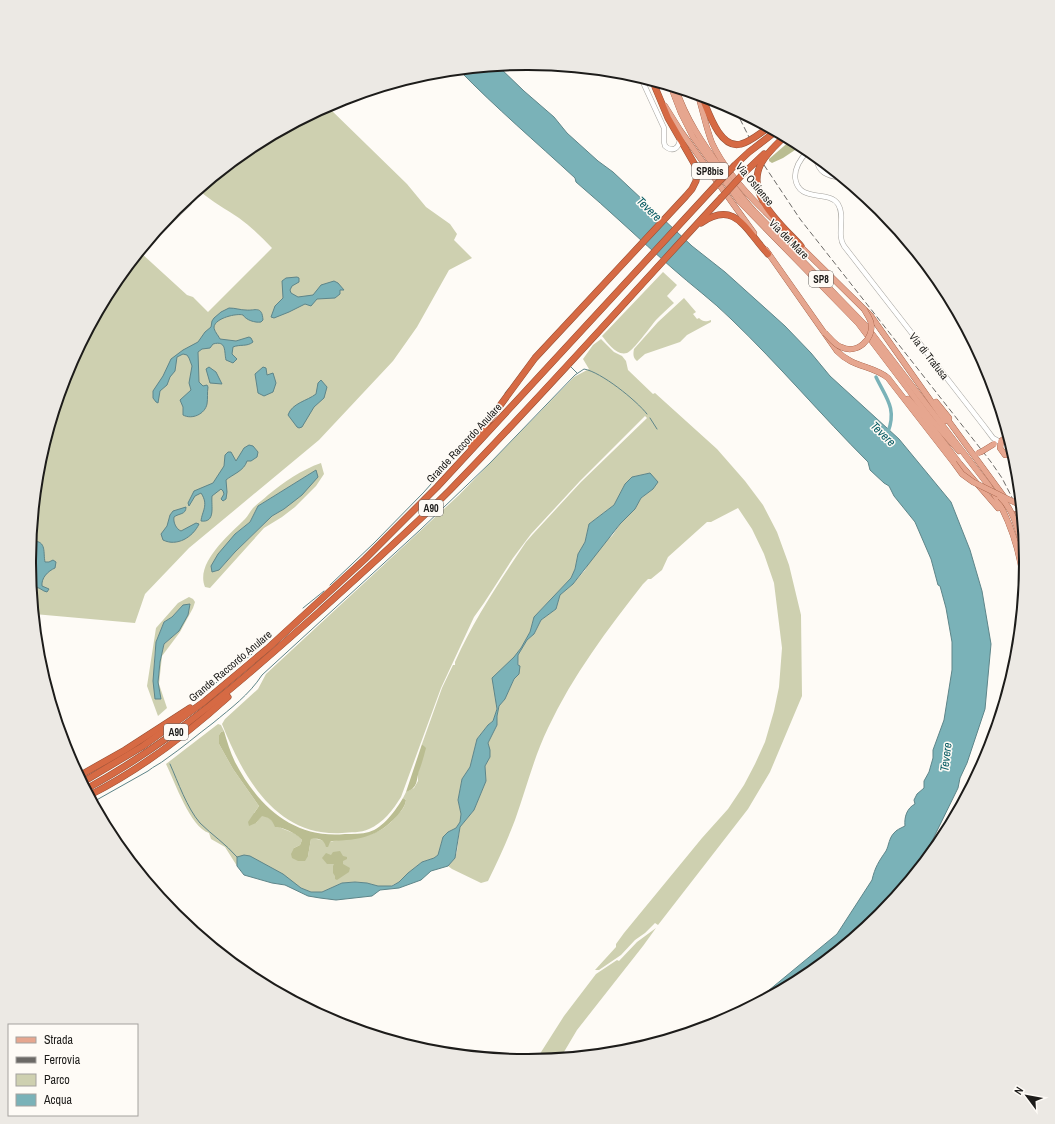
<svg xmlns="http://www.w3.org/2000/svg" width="1055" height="1124" font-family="'Archivo Narrow',sans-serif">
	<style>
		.green { fill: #ced0b0; fill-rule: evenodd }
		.forest { fill: #babd91 }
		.water { fill: #7ab2b8; stroke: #5e8589 }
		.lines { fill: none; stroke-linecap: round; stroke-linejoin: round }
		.stream { stroke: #5e8589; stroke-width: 1 }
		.canal { stroke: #7ab2b8; stroke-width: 3.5 }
		.minor-casing { stroke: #a6a49f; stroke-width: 5.5 }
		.major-casing { stroke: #954f35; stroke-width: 6 }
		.highway-casing { stroke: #954f35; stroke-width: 7 }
		.minor { stroke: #fff; stroke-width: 4.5 }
		.major { stroke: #e6a68f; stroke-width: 5.5 }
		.highway { stroke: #d66a44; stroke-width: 6 }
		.rail { stroke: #6b6966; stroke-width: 1; stroke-dasharray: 6 3; stroke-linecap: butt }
		.major-bridge-casing { stroke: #954f35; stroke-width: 6; stroke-linecap: butt }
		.highway-bridge-casing { stroke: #954f35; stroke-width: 7; stroke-linecap: butt }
		.major-bridge { stroke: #e6a68f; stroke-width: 5.5 }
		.highway-bridge { stroke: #d66a44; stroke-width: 6 }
		.labels { text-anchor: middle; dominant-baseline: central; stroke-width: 3; stroke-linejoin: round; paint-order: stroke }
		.shield { fill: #fefbf6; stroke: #605f5c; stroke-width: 1 }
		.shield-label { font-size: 10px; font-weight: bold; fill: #1d1c1a }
		.street-label { font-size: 11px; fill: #1d1c1a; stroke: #fefbf6 }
		.water-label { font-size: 12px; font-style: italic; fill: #075b63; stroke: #fefbf6 }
		.rim { fill: none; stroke: #1d1c1a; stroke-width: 2 }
	</style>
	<rect width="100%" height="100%" fill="#fefbf6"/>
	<g class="green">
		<path d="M 327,106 L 407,184 L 426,207 L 450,224 L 457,234 L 454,240 L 472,258 L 449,270 L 417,327 L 393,361 L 319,440 L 189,548 L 145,594 L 135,623 L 34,614 L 29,562 L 39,465 L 67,371 L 113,285 L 141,253 L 187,295 L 193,297 L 208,312 L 272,248 C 262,237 251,227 239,218 C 226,209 212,202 200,191 L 210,180 L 251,147 Z"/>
		<path d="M 663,272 L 677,285 L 667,296 L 674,303 C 668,308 662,314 656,320 C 650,327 634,350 627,353 C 616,356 608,343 602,336 Z"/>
		<path d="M 684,298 L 696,312 L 693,314 L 697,319 L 699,318 C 703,322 706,322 711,320 L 711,322 L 687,335 L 680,342 L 645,354 L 637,361 C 633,358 633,354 634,349 L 658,322 Z"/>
		<path d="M 601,339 L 614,352 L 622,356 L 626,361 L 628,370 L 653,394 L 655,393 L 717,449 L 745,481 L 763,505 L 777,532 L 789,565 L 801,615 L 802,696 L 770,772 L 748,809 L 658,925 L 655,923 L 645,933 L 635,940 L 621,955 L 599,970 L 595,970 L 616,947 L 616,944 L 624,933 L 702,838 L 728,809 L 744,785 L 755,764 L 765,742 L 774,711 L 779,687 L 782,648 L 774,583 L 764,554 L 752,529 L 738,508 L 711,522 L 707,522 L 668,557 L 662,570 L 651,579 L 648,579 L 643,584 C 607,630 573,675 548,728 C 534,757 526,789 515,820 C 507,841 498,861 488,881 L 481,883 L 452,869 L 448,866 L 455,858 L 457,851 L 460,827 L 474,810 L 486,781 L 485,766 L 490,757 L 488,743 L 497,725 L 497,716 L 499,706 L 505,699 L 514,679 L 519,674 L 518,655 L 527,640 L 534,634 L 541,620 L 556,609 L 560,595 L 573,584 L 585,570 L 589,562 L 606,541 L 612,536 L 620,524 L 635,509 L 641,498 L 653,489 L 650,473 L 632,477 L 625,484 L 614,505 L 589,524 L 585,542 L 578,554 L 575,569 L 571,578 L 534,617 L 530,632 L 521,648 L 514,657 L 493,678 L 497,709 L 493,721 L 488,725 L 477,739 L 470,767 L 462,779 L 458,800 L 461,814 L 460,822 L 456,828 L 448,832 L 443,837 L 438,855 L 434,858 L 422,862 L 408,873 L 399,882 L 391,886 L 378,886 L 367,883 L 355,882 L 342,883 L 322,892 L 311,892 L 301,888 L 298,886 L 237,857 L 237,866 L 225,847 L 211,839 L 209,833 C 190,827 175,782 166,764 L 218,724 L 221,725 L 224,731 L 221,732 L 219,735 L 219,744 L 233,769 L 259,806 L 254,813 L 256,823 L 262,815 C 272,818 271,822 278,826 C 285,831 297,832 302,840 L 300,845 L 294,848 L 308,856 L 311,839 C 319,838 323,842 330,842 C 356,834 373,842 395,818 C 400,812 405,808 406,800 L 403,798 L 406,792 L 414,788 L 418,781 L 418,773 L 425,748 L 422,744 L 442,688 L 453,665 L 455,665 L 455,662 C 474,619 500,581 526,542 L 533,534 L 581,482 L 645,420 L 647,418 L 645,416 L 580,481 L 531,534 L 513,558 L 484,603 L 474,617 L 441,688 L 401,797 C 393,810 383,823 369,829 C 361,833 350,832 342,833 C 276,837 243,777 222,724 L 225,719 L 258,689 L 266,674 L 459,495 L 574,377 L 589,369 L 583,359 L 593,345 Z"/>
		<path d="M 321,463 L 324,474 L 316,486 L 295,507 L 282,517 L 264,528 L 210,588 L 205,587 C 195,563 229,535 245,519 C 248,516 250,511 254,507 C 258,503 264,499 268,495 C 284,482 301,470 321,463 ZM 316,470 L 284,509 L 272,516 L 235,552 L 219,570 L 235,534 L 250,522 L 258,506 Z"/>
		<path d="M 189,597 L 193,599 L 195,602 L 193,608 L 180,632 L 162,656 L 159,684 L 167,708 L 158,716 L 147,686 L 156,628 L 178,603 ZM 183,605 L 179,631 L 164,644 L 160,662 L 158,682 L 161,699 L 154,662 L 156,642 L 164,622 L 172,617 Z"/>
		<path d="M 656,928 L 643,946 L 577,1030 L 561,1057 L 536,1060 L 564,1016 L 596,974 L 617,960 L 619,961 L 637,942 Z"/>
	</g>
	<g class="forest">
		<path d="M 791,140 L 801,146 L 783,158 L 772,163 L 769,161 L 769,159 Z"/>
		<path d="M 224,731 C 227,741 230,752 235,762 C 258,806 293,839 345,834 C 353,834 362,834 369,832 C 383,828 396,810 403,798 L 406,800 C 405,807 401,811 397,816 C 378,837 359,840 332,841 L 330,842 L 328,847 L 326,847 C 324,839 319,838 311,839 L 308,856 L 305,861 L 298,861 L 292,858 L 291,854 L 294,848 L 300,845 L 302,840 C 298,834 281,826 275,827 C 272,820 270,818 262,816 L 256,823 L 249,826 L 248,822 L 259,806 L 233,769 L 219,744 L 219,735 L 221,732 Z"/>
		<path d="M 422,744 L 426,748 C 424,756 422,763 419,771 C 416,781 418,788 406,792 Z"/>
		<path d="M 340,851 L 343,856 L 347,857 L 347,859 L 343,861 L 343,864 L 350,868 L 349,872 L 337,880 L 335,879 L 335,876 L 333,873 L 333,866 L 334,864 L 327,864 L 322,858 L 326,853 L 331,855 L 333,852 Z"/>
	</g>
	<g class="water">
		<path d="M 498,66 L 524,91 L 554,117 L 567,133 L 598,161 L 613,172 L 692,246 L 725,272 L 785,326 L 811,353 L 830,376 L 899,439 L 951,502 L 970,550 L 982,591 L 991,644 L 985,709 L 967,763 L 960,778 L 958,788 L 933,839 L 916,871 L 880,915 L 804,977 L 751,1005 L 837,934 L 872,880 C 875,867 879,861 886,851 C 889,845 889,838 894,833 C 896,830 901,828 905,826 C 904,817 907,808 915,804 L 914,800 L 917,794 L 924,788 L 924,781 L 929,772 L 933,758 L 933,750 L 944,720 L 952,670 L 952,642 L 946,608 L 940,586 L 938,585 L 931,559 L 915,522 L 894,496 L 889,486 L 884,483 L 870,470 L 868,462 C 821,415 779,365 731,319 C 713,301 691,285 672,268 C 639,239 609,210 576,182 L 575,178 C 536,142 496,108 459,70 Z"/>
		<path d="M 297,277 L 299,278 L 299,282 L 292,286 L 290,290 L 291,293 L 298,297 L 313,295 L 321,285 L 334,281 L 338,283 L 344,290 L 340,290 L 340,294 L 335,298 L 317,299 L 311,306 L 305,304 L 289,312 L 274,318 L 271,317 L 275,306 L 283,298 L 282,281 L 286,278 Z"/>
		<path d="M 229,308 C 236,308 240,310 246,310 C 255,311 262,305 263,320 L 261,322 C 255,323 246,320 243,315 C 237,313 215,318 214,327 C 214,331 218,335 220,339 L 236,341 L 249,337 L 251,338 L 253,342 C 247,347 240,344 233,347 L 232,354 L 237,359 L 233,363 L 226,360 C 224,352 227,340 213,344 L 210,348 L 202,349 L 198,352 L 199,382 L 203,386 L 207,385 L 208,387 C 207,393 208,398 207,404 C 205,414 192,420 183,415 L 183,407 L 180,400 L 191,390 L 189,383 L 192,366 L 189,358 L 187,355 L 183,354 L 177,357 L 175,371 L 170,377 L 167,385 L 160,391 L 158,403 L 156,402 L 153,398 L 153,391 L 163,376 L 171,359 L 183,350 L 198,342 L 205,332 L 211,327 L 212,321 L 214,318 L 221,312 Z"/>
		<path d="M 209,367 L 216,372 L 222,384 L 210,383 L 206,369 Z"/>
		<path d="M 263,367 L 266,368 L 267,375 L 273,373 L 276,383 L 273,392 L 264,396 L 258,393 L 255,374 Z"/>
		<path d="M 321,380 L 327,387 L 324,398 L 314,407 L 302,427 L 299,428 L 297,427 L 288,415 C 292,403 307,401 316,394 L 318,383 Z"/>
		<path d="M 249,445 L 253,446 L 258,452 L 257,457 L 251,461 L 247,461 C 244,471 233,474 226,480 L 227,492 L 226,499 L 223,501 L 221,499 L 224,494 L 223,491 L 221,489 L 212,496 C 211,506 216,523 201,521 C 202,511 209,505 201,493 L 195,496 L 189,506 L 188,503 L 194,491 L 213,483 L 224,466 L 225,455 L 228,452 L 231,452 L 236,461 L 244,448 Z"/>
		<path d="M 316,470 L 318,477 L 302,495 L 284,509 L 272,516 L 235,552 L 219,570 L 212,572 L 211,566 L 218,554 L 235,534 L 250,522 L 258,506 Z"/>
		<path d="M 650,473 L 658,482 L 653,489 L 641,498 L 635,509 L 620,524 L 573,584 L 560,595 L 556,609 L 541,620 L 534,634 L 527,640 L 518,655 L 518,665 L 520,666 L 519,674 L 514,679 L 505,699 L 499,706 L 497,716 L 497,725 L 488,743 L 490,750 L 490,757 L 485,766 L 486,781 L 474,810 L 460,827 L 455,858 L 448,866 L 431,871 L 421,880 L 399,888 L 380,890 L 372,896 L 336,900 L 320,898 L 308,896 L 285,885 L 272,883 L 244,875 L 237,866 L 237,857 L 244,855 L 250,856 L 283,874 L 301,888 L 311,892 L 322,892 L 342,883 L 355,882 L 367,883 L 378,886 L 392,886 L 399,882 L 408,873 L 422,862 L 434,858 L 438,855 L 443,837 L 448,832 L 456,828 L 460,822 L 461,814 L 458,800 L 462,779 L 470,767 L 477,739 L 488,725 L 493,721 L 497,709 L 492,678 L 514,657 L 521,648 L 530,632 L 534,617 L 571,578 L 575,569 L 578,554 L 585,542 L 589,524 L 614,505 L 625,484 L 632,477 Z"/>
		<path d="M 186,507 C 186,515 179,513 174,517 C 173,522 176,529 181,531 L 196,523 L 199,524 C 193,537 177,547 163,540 L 161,534 L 167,526 L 170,515 L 173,511 Z"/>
		<path d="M 33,541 C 47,541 43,553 45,562 L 49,562 L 53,560 L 56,562 L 55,568 C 48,571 41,578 42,586 L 49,589 L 47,592 L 44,591 L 39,588 L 33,587 L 32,585 L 33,578 L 30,573 L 30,568 C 39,561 31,552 31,543 Z"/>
		<path d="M 190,604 L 188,615 L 179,631 L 164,644 L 160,662 L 158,682 L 161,699 L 155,699 L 153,681 L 156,642 L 164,622 L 172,617 L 183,605 Z"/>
	</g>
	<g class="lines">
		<g class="stream">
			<path d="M 571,367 L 577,373"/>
			<path d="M 505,393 L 512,385"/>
			<path d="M 650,418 L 657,429"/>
			<path d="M 330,585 L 374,543 L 424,492 L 481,427"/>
			<path d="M 303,608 L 324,591"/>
			<path d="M 206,691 L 252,654"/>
			<path d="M 170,764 C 178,782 187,808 200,823 C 212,835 226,844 237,857"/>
			<path d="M 93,802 L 148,771 C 154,766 160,764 166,759 C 182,748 197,735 213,723 C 231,708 249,695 262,675 L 420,530 L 490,463 L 575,375 L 584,369 C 601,372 636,400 647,414"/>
		</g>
		<path class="canal" d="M 876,377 C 886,398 897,408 888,432"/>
		<defs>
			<g id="minor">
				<path d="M 641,78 L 664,128 L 664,142 L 665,146 C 673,153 679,148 680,139"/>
				<path d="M 808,151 C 801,158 795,167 795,177 C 798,204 828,189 838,204 C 846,217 836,234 844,246 L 984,426 L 993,438 L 1000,442"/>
				<path d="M 816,157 C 818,173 827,176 842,178"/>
				<path d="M 144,247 L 189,203 L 190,197"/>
			</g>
			<g id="major">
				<path d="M 671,87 L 681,113 L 693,137 L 739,201 L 858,323 L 930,418 L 959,451"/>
				<path d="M 676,89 C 686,119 703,144 722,170 C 732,184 742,198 754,211 L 866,326 L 989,486 C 1009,516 1020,550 1024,585"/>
				<path d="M 698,95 C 703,111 706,128 712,143 C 726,173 752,200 776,222"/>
				<path d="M 665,106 L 680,130 L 754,233"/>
				<path d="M 798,244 L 871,316 L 945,421"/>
				<path d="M 766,250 L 837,351 C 853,368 872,365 888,378 L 954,463"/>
				<path d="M 908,399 L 922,414 L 960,464 L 998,508"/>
				<path d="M 936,402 L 949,418"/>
				<path d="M 945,416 L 1005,498"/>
				<path d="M 1008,436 L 1001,441 L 1000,448 L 1005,455 L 1014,455"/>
				<path d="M 1015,514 L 1024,538"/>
				<path d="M 1023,548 L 1026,564"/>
			</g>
			<g id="highway">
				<path d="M 702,97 C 708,111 720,150 741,144 C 750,142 760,133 768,128"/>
				<path d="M 784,137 C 776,145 767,153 762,162 C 743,194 782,225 801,246"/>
				<path d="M 735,165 L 749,152 L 775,132"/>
				<path d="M 742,175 L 764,154"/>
				<path d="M 701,223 C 736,199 746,231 768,254"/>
				<path d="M 471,445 L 535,358 L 686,196 L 692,189 L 696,181 L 697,173 L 695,165 L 668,118 L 655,87"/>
				<path d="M 79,776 L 125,750 L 190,708"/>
				<path d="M 83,782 L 143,746 L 205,701 L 267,649 L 365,559 L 437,487 L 716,185"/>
				<path d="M 86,789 C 173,742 246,677 319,612 C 363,572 408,532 450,490 C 543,395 631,295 721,198"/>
				<path d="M 90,795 C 141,769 186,735 228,697"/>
			</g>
		</defs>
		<use href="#minor" class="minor-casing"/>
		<use href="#major" class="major-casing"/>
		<use href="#highway" class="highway-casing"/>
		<use href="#minor" class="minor"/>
		<use href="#major" class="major"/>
		<use href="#highway" class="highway"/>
		<g class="rail">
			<path d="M 736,111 L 749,137"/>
			<path d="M 764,165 L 800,219 L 991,462 L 1002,478 L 1022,517"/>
		</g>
		<defs>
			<g id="major-bridge">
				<path d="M 825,333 C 830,338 835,345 841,347 C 857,355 874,339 871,323 C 870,318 866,313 864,309"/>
				<path d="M 978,453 L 981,452 L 994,444"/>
				<path d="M 954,463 L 962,474 L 973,482 L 1020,505"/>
				<path d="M 1000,497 C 1014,510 1018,531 1023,548"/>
			</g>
			<g id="highway-bridge">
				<path d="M 716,185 L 735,165"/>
				<path d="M 721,198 L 742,175"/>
			</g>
		</defs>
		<use href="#major-bridge" class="major-bridge-casing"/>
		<use href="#highway-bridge" class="highway-bridge-casing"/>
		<use href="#major-bridge" class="major-bridge"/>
		<use href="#highway-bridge" class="highway-bridge"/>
	</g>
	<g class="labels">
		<g class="shield">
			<rect x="692" y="163" width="36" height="16" rx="3"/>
			<rect x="809" y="271" width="24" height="16" rx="3"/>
			<rect x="419" y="500" width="24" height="16" rx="3"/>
			<rect x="164" y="724" width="24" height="16" rx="3"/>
		</g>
		<g class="shield-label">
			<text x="710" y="171">SP8bis</text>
			<text x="821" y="279">SP8</text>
			<text x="431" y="508">A90</text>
			<text x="176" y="732">A90</text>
		</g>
		<g class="street-label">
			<text transform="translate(755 184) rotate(50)">Via Ostiense</text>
			<text transform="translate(789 239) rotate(45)">Via del Mare</text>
			<text transform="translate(929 356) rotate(52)">Via di Trafusa</text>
			<text transform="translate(464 443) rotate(-47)">Grande Raccordo Anulare</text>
			<text transform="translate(230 666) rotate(-40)">Grande Raccordo Anulare</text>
		</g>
		<g class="water-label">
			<text transform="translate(649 209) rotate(44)">Tevere</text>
			<text transform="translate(883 434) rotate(44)">Tevere</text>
			<text transform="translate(946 757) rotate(-83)">Tevere</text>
		</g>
	</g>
	<path d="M0 0H1055V1124H0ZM527 70H528A491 491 0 0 1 1019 561V563A491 491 0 0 1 528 1054H527A491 491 0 0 1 36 563V561A491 491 0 0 1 527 70Z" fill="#ece9e4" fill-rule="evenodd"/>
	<path class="rim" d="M527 70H528A491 491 0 0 1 1019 561V563A491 491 0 0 1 528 1054H527A491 491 0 0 1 36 563V561A491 491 0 0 1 527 70Z"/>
	<rect x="8" y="1024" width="130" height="92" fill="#fefbf6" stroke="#a4a29e"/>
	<rect x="16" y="1037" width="20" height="6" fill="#e6a68f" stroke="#a4a29e"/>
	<text x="44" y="1044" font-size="12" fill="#1d1c1a">Strada</text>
	<rect x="16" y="1057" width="20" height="6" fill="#6b6966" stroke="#a4a29e"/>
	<text x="44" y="1064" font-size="12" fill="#1d1c1a">Ferrovia</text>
	<rect x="16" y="1074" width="20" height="12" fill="#ced0b0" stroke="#a4a29e"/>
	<text x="44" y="1084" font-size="12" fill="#1d1c1a">Parco</text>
	<rect x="16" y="1094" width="20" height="12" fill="#7ab2b8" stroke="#a4a29e"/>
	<text x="44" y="1104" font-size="12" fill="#1d1c1a">Acqua</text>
	<g transform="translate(1027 1096) rotate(302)" stroke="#fefbf6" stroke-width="3" paint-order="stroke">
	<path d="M0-3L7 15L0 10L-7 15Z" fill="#1d1c1a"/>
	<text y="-6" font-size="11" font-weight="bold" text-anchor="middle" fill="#1d1c1a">N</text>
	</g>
</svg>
